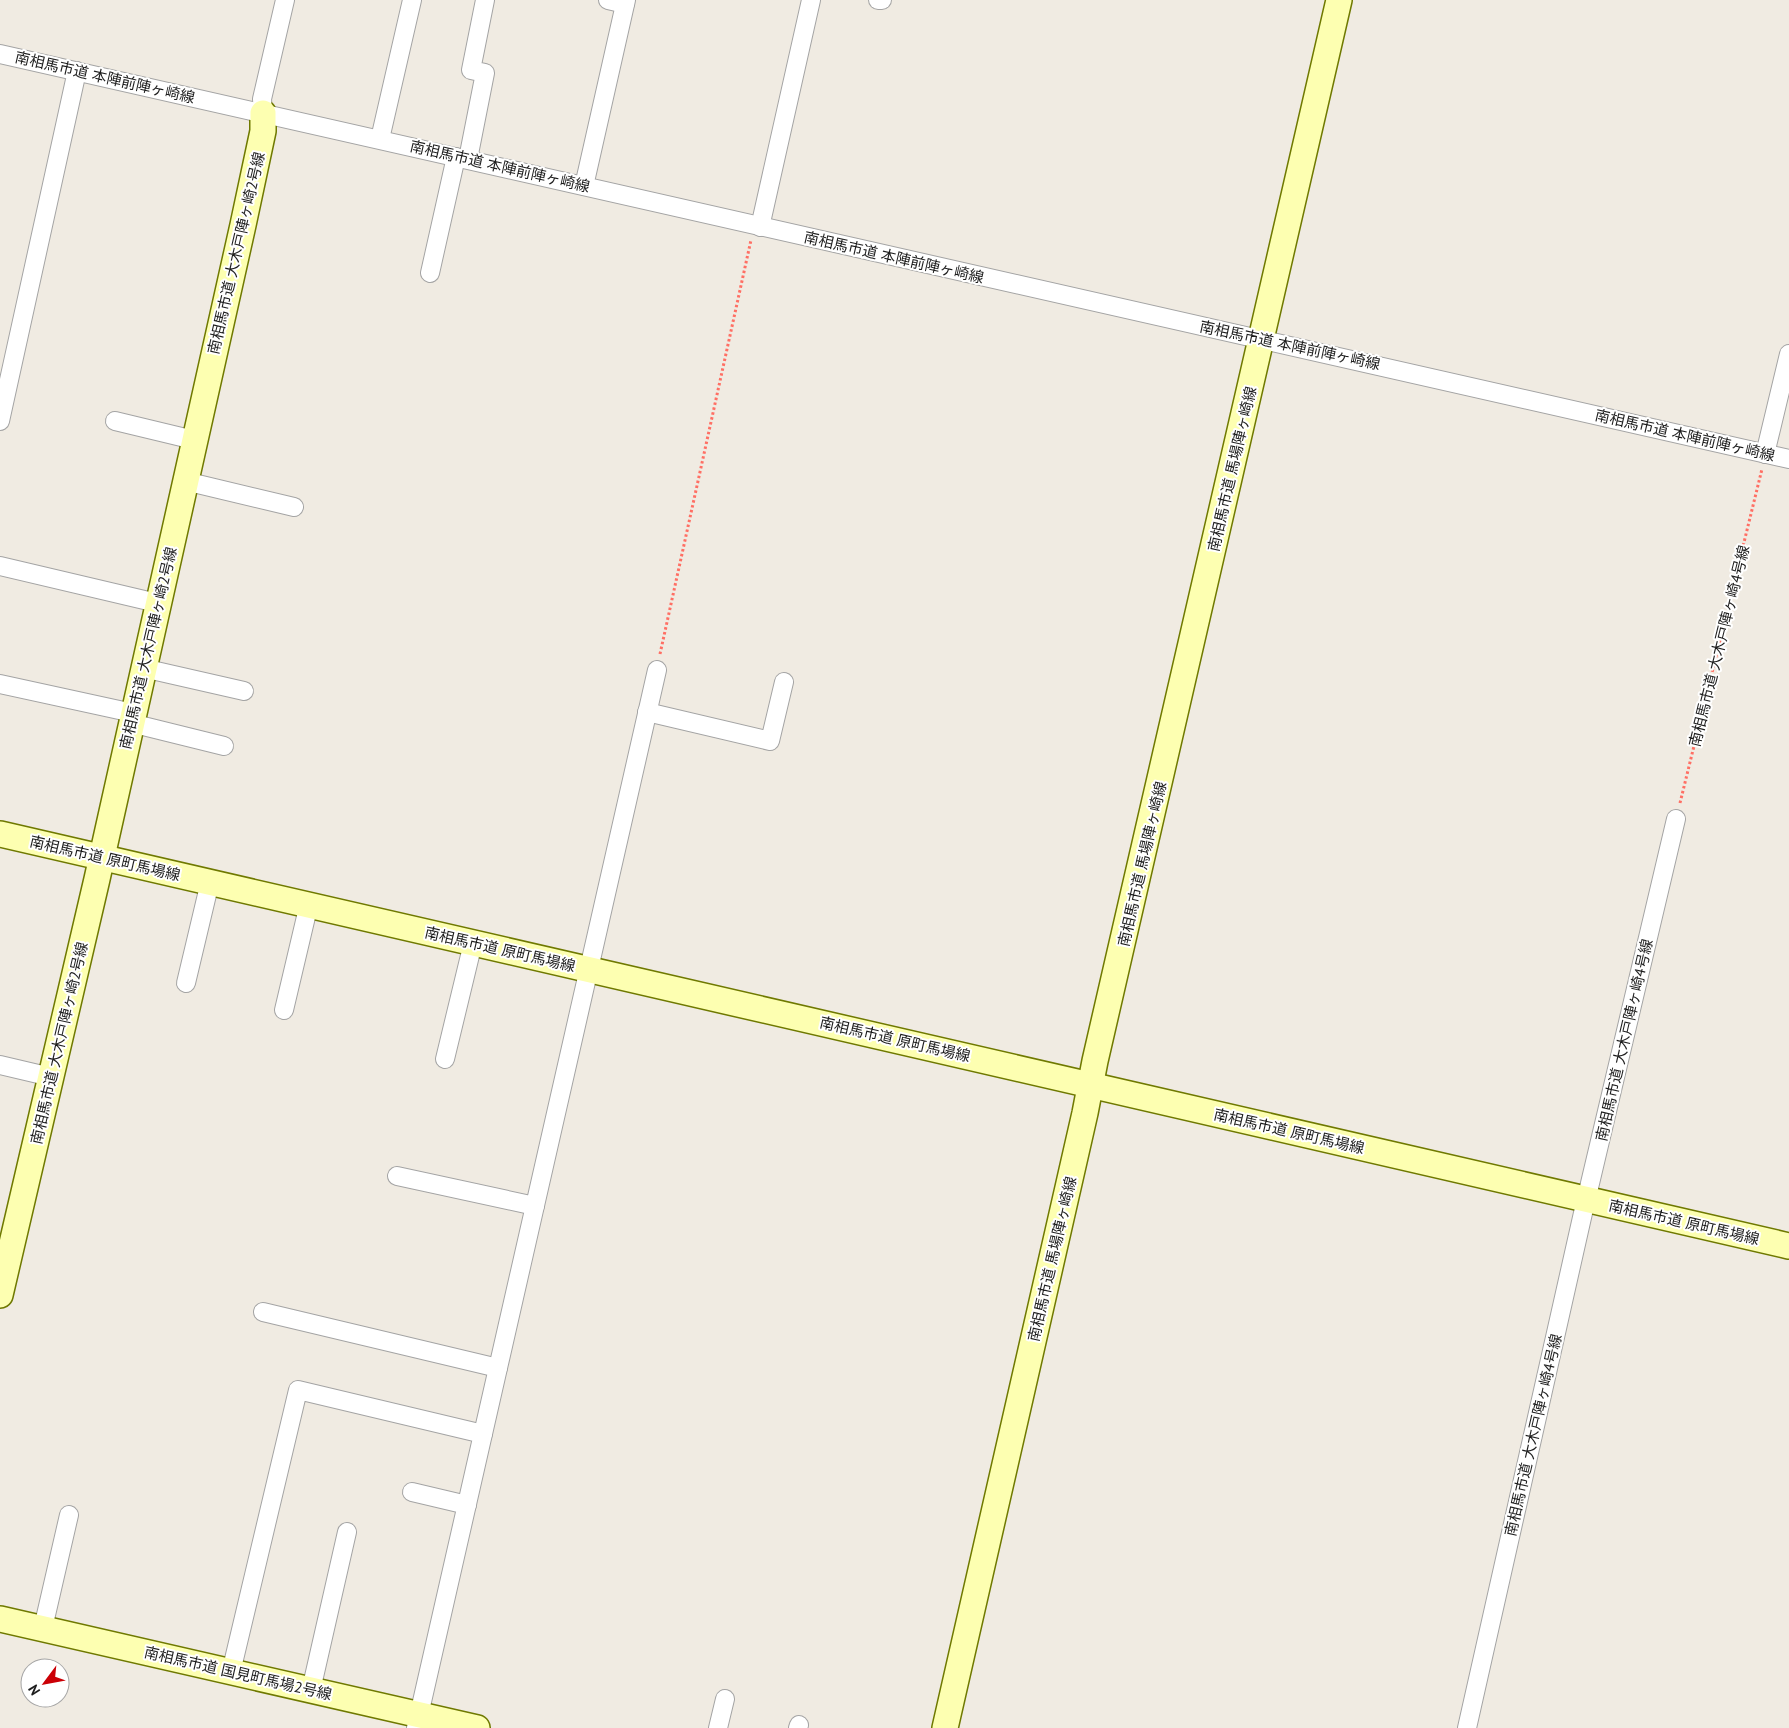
<svg xmlns="http://www.w3.org/2000/svg" width="1789" height="1728" font-family="'PT Sans','Noto Sans JP',sans-serif">
	<style>
		.lines { fill: none; stroke-linecap: round; stroke-linejoin: round }
		.street-casing { stroke: #a4a4a4; stroke-width: 20 }
		.secondary-casing { stroke: #6f7900; stroke-width: 28 }
		.path { stroke: #ff6f64; stroke-width: 3; stroke-dasharray: 2.5 2.5; stroke-linecap: butt }
		.street { stroke: #fff; stroke-width: 18 }
		.secondary { stroke: #fdffb1; stroke-width: 25 }
		.labels { text-anchor: middle; dominant-baseline: central; stroke-width: 4; stroke-linejoin: round; paint-order: stroke }
		.street-label { font-size: 15px; fill: #1d1d1d; stroke: #fff }
	</style>
	<rect width="100%" height="100%" fill="#f0ebe2"/>
	<g class="lines">
		<defs>
			<g id="street">
				<path d="M 608,0 L 625,4"/>
				<path d="M 878,0 L 882,0"/>
				<path d="M 0,54 L 1789,459"/>
				<path d="M 263,113 L 262,99 L 285,0"/>
				<path d="M 380,139 L 412,0"/>
				<path d="M 468,159 L 485,73 L 471,70 L 485,0"/>
				<path d="M 584,186 L 626,0"/>
				<path d="M 760,227 L 811,0"/>
				<path d="M 430,273 L 456,157"/>
				<path d="M 0,421 L 77,71"/>
				<path d="M 115,421 L 194,440"/>
				<path d="M 1765,454 L 1789,354"/>
				<path d="M 185,481 L 294,507"/>
				<path d="M 0,566 L 157,603"/>
				<path d="M 143,668 L 244,691"/>
				<path d="M 0,684 L 133,713"/>
				<path d="M 647,712 L 770,741 L 784,682"/>
				<path d="M 131,723 L 224,746"/>
				<path d="M 186,983 L 210,882"/>
				<path d="M 284,1010 L 309,904"/>
				<path d="M 445,1059 L 473,943"/>
				<path d="M 0,1065 L 51,1077"/>
				<path d="M 397,1176 L 535,1206"/>
				<path d="M 263,1312 L 498,1368"/>
				<path d="M 412,1492 L 467,1505"/>
				<path d="M 43,1628 L 69,1515"/>
				<path d="M 231,1672 L 298,1390 L 483,1434"/>
				<path d="M 311,1690 L 347,1532"/>
				<path d="M 416,1728 L 657,670"/>
				<path d="M 718,1728 L 725,1699"/>
				<path d="M 798,1728 L 799,1725"/>
				<path d="M 1467,1728 L 1583,1213 L 1676,819"/>
			</g>
			<g id="secondary">
				<path d="M 0,834 L 1789,1246"/>
				<path d="M 0,1295 L 97,879 L 243,225 L 263,131 L 263,113"/>
				<path d="M 0,1619 L 477,1728"/>
				<path d="M 945,1728 L 1085,1113 L 1095,1061 L 1339,0"/>
			</g>
		</defs>
		<use href="#street" class="street-casing"/>
		<use href="#secondary" class="secondary-casing"/>
		<g class="path">
			<path d="M 660,654 L 751,240"/>
			<path d="M 1680,803 L 1762,469"/>
		</g>
		<use href="#street" class="street"/>
		<use href="#secondary" class="secondary"/>
	</g>
	<g class="labels">
		<g class="street-label">
			<text transform="translate(105 77) rotate(13)">南相馬市道 本陣前陣ヶ崎線</text>
			<text transform="translate(500 166) rotate(13)">南相馬市道 本陣前陣ヶ崎線</text>
			<text transform="translate(236 253) rotate(-77)">南相馬市道 大木戸陣ヶ崎2号線</text>
			<text transform="translate(894 257) rotate(13)">南相馬市道 本陣前陣ヶ崎線</text>
			<text transform="translate(1290 345) rotate(12)">南相馬市道 本陣前陣ヶ崎線</text>
			<text transform="translate(1685 435) rotate(13)">南相馬市道 本陣前陣ヶ崎線</text>
			<text transform="translate(1232 469) rotate(-77)">南相馬市道 馬場陣ヶ崎線</text>
			<text transform="translate(1719 646) rotate(-76)">南相馬市道 大木戸陣ヶ崎4号線</text>
			<text transform="translate(148 648) rotate(-77)">南相馬市道 大木戸陣ヶ崎2号線</text>
			<text transform="translate(105 858) rotate(13)">南相馬市道 原町馬場線</text>
			<text transform="translate(1142 864) rotate(-77)">南相馬市道 馬場陣ヶ崎線</text>
			<text transform="translate(500 949) rotate(13)">南相馬市道 原町馬場線</text>
			<text transform="translate(895 1039) rotate(13)">南相馬市道 原町馬場線</text>
			<text transform="translate(1624 1040) rotate(-77)">南相馬市道 大木戸陣ヶ崎4号線</text>
			<text transform="translate(59 1043) rotate(-77)">南相馬市道 大木戸陣ヶ崎2号線</text>
			<text transform="translate(1289 1131) rotate(13)">南相馬市道 原町馬場線</text>
			<text transform="translate(1684 1222) rotate(13)">南相馬市道 原町馬場線</text>
			<text transform="translate(1052 1259) rotate(-77)">南相馬市道 馬場陣ヶ崎線</text>
			<text transform="translate(1533 1435) rotate(-77)">南相馬市道 大木戸陣ヶ崎4号線</text>
			<text transform="translate(238 1673) rotate(13)">南相馬市道 国見町馬場2号線</text>
		</g>
	</g>
	<g transform="translate(45 1683) rotate(238)"><circle r="24" fill="#ffffff" stroke="#a5a5a5"/>
	<path d="M0-4L9 19L0 12L-9 19Z" fill="#cb0006"/>
	<text y="-8" font-size="14" font-weight="bold" text-anchor="middle" fill="#1d1d1d">N</text>
	</g>
</svg>
